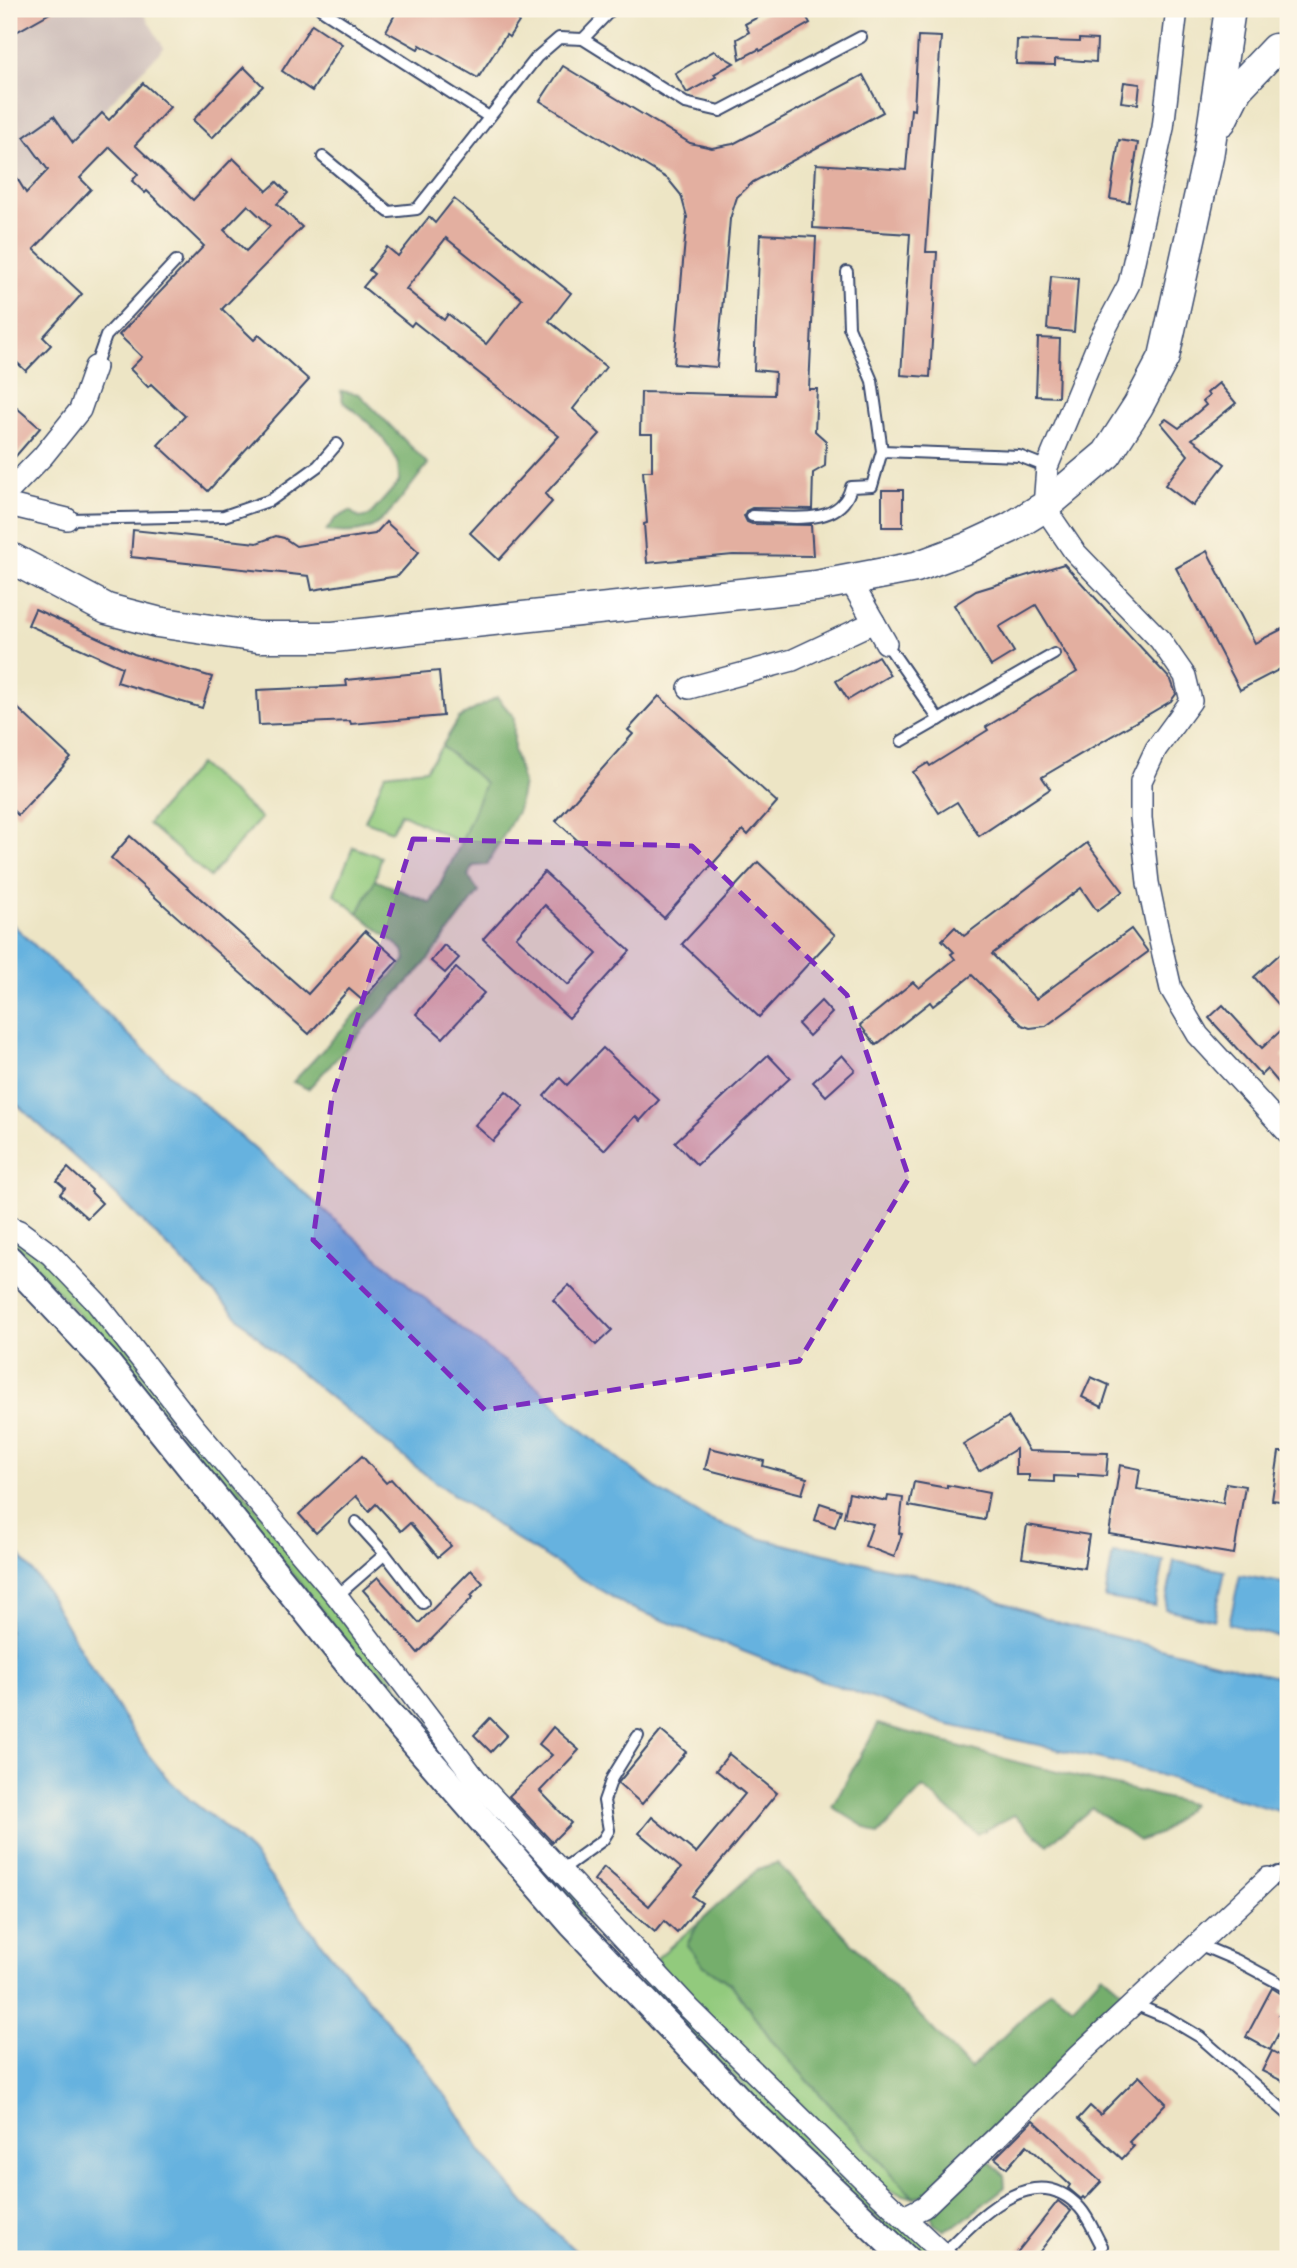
<svg xmlns="http://www.w3.org/2000/svg" width="1297" height="2268" font-family="'Sorts Mill Goudy',serif">
	<style>
		.industrial { fill: #cfc0bb }
		.green { fill: #92ca7d; stroke: #567c6e; stroke-width: 2 }
		.forest { fill: #75ae6c; stroke: #486e65; stroke-width: 2 }
		.water { fill: #66b2df; stroke: #40709e; stroke-width: 2 }
		.building { fill: #e3afa0; fill-rule: evenodd }
		.lines { fill: none; stroke-linecap: round; stroke-linejoin: round }
		.service-casing { stroke: #3a4a6d; stroke-width: 14 }
		.minor-casing { stroke: #3a4a6d; stroke-width: 24 }
		.tertiary-casing { stroke: #3a4a6d; stroke-width: 30 }
		.secondary-casing { stroke: #3a4a6d; stroke-width: 33 }
		.service { stroke: #fff; stroke-width: 10 }
		.minor { stroke: #fff; stroke-width: 21 }
		.tertiary { stroke: #fff; stroke-width: 26 }
		.secondary { stroke: #fff; stroke-width: 30 }
		.marked { fill: #7b2cbf; fill-opacity: 0.2; stroke: #7b2cbf; stroke-width: 5; stroke-dasharray: 14 9; stroke-linejoin: round }
	</style>
	<rect width="100%" height="100%" fill="#fcf5e5"/>
	<filter id="ink" filterUnits="userSpaceOnUse"><feTurbulence type="fractalNoise" baseFrequency=".0143" numOctaves="2"/><feDisplacementMap in="SourceGraphic" scale="14" xChannelSelector="R" yChannelSelector="G"/><feConvolveMatrix kernelMatrix="1 2 1 2 8 2 1 2 1" color-interpolation-filters="sRGB"/></filter>
	<filter id="wash" filterUnits="userSpaceOnUse"><feTurbulence type="fractalNoise" baseFrequency=".00686" numOctaves="4" result="noise"/><feDisplacementMap in="SourceGraphic" scale="28" xChannelSelector="R" yChannelSelector="G"/><feGaussianBlur stdDeviation="1.57" result="paint"/><feColorMatrix in="noise" values="0 0 0 0 0 0 0 0 0 0 0 0 0 0 0 0 0 1.4 0 .05"/><feComposite in="paint" operator="in"/></filter>
	<g filter="url(#wash)">
		<rect width="100%" height="100%" fill="#ede5c5"/>
		<path class="industrial" d="M 9,9 L 141,9 L 164,48 L 9,206 Z"/>
		<g class="green">
			<path d="M 442,746 L 486,783 L 461,843 L 401,813 L 392,831 L 365,821 L 385,774 L 426,769 Z"/>
			<path d="M 199,764 L 261,818 L 210,877 L 148,824 Z"/>
			<path d="M 353,847 L 381,857 L 375,880 L 358,913 L 334,894 Z"/>
			<path d="M 22,1236 L 120,1337 L 461,1765 L 945,2259 L 921,2259 L 851,2194 L 720,2063 L 624,1963 L 492,1817 L 402,1711 L 149,1394 L 9,1237 Z"/>
			<path d="M 699,1922 L 687,1945 L 703,1965 L 732,1985 L 774,2043 L 914,2198 L 882,2188 L 661,1968 L 657,1958 Z"/>
		</g>
		<g class="forest">
			<path d="M 341,391 L 359,394 L 428,464 C 415,480 387,521 370,528 C 356,534 340,533 326,531 L 335,519 L 350,511 L 359,518 L 369,516 L 399,482 C 399,477 399,470 398,465 C 393,444 361,414 343,402 Z"/>
			<path d="M 497,697 L 514,717 L 514,752 L 523,783 L 518,810 L 487,865 L 473,866 L 468,876 L 479,892 L 423,966 L 308,1089 L 293,1082 L 406,960 L 403,950 L 358,913 L 375,880 L 431,903 L 461,843 L 485,783 L 442,746 L 459,718 Z"/>
			<path d="M 878,1724 L 1020,1763 L 1191,1804 L 1161,1833 L 1139,1841 L 1092,1808 L 1048,1845 L 1014,1815 L 978,1834 L 923,1788 L 878,1835 L 832,1807 Z"/>
			<path d="M 777,1863 L 970,2069 L 1051,1990 L 1073,2007 L 1102,1974 L 1127,1995 L 927,2194 L 914,2198 L 774,2043 L 732,1985 L 703,1965 L 687,1945 L 699,1922 L 758,1869 Z"/>
			<path d="M 986,2158 L 1004,2175 L 1005,2187 L 958,2224 L 943,2230 L 934,2224 L 930,2213 Z"/>
		</g>
		<g class="water">
			<path d="M 9,921 L 172,1076 L 411,1287 L 482,1345 L 518,1371 L 542,1391 L 568,1419 L 661,1492 L 709,1520 L 762,1539 L 950,1583 L 1060,1623 L 1288,1680 L 1288,1814 L 1123,1764 L 945,1724 L 781,1666 L 629,1607 L 517,1540 L 426,1475 L 267,1346 L 116,1195 L 9,1097 Z"/>
			<path d="M 9,1542 L 43,1585 L 89,1664 L 147,1753 L 167,1778 L 190,1800 L 220,1823 L 251,1852 L 326,1949 L 424,2065 L 458,2113 L 481,2151 L 525,2204 L 584,2259 L 9,2259 Z"/>
			<path d="M 1113,1553 L 1164,1561 L 1155,1606 L 1105,1598 Z"/>
			<path d="M 1174,1561 L 1225,1571 L 1214,1620 L 1165,1609 Z"/>
			<path d="M 1240,1575 L 1288,1584 L 1288,1635 L 1286,1639 L 1229,1624 Z"/>
		</g>
		<g id="blocks">
			<g class="building">
				<path d="M 9,9 L 57,9 L 9,36 Z"/>
				<path d="M 398,9 L 523,9 L 516,19 L 519,22 L 509,37 L 506,35 L 478,78 L 420,45 L 418,49 L 386,31 Z"/>
				<path d="M 773,9 L 802,9 L 810,23 L 760,51 L 759,49 L 740,59 L 737,39 L 749,32 L 745,24 Z"/>
				<path d="M 312,24 L 342,44 L 312,91 L 282,71 Z"/>
				<path d="M 918,36 L 941,37 L 926,252 L 937,252 L 930,377 L 901,375 L 910,234 L 813,228 L 816,164 L 906,170 L 911,109 L 914,110 Z"/>
				<path d="M 1079,39 L 1097,40 L 1096,62 L 1055,59 L 1055,65 L 1016,64 L 1017,40 L 1079,42 Z"/>
				<path d="M 714,51 L 734,63 L 714,74 L 716,77 L 687,93 L 675,73 Z"/>
				<path d="M 563,66 L 690,143 L 712,148 L 733,144 L 863,75 L 883,112 L 753,182 L 737,197 L 730,219 L 717,367 L 674,364 L 687,217 L 681,195 L 668,179 L 540,101 Z"/>
				<path d="M 244,67 L 263,86 L 212,138 L 193,120 Z"/>
				<path d="M 1124,82 L 1140,84 L 1138,104 L 1121,102 Z"/>
				<path d="M 143,83 L 170,107 L 135,145 L 193,200 L 233,158 L 267,191 L 277,182 L 288,193 L 277,204 L 302,227 L 222,309 L 254,340 L 259,335 L 309,380 L 208,491 L 158,445 L 185,416 L 151,384 L 148,387 L 130,369 L 142,357 L 119,335 L 204,246 L 147,191 L 145,193 L 132,181 L 138,174 L 110,147 L 80,178 L 91,189 L 34,249 L 82,294 L 43,337 L 51,345 L 26,371 L 9,355 L 9,165 L 26,193 L 48,170 L 24,137 L 54,116 L 73,143 L 102,113 L 109,120 ZM 248,205 L 270,226 L 246,251 L 224,230 Z"/>
				<path d="M 1119,140 L 1138,143 L 1129,202 L 1110,199 Z"/>
				<path d="M 454,199 L 571,293 L 549,321 L 606,367 L 573,409 L 600,434 L 545,494 L 552,502 L 499,560 L 470,533 L 559,436 L 414,322 L 411,326 L 363,287 L 374,274 L 369,270 L 387,247 L 398,256 L 429,217 L 435,223 ZM 446,238 L 522,299 L 486,344 L 448,314 L 444,320 L 406,289 Z"/>
				<path d="M 760,234 L 816,237 L 809,389 L 817,389 L 815,431 L 826,441 L 825,466 L 813,473 L 812,509 L 752,508 L 746,511 L 744,516 L 747,522 L 752,524 L 811,525 L 813,556 L 733,555 L 647,563 L 644,524 L 647,523 L 643,471 L 652,471 L 652,434 L 640,434 L 641,392 L 774,395 L 775,372 L 754,370 Z"/>
				<path d="M 1051,276 L 1078,279 L 1074,332 L 1047,329 Z"/>
				<path d="M 1038,338 L 1060,339 L 1058,397 L 1036,396 Z"/>
				<path d="M 1219,383 L 1236,403 L 1192,439 L 1225,464 L 1193,506 L 1165,485 L 1188,455 L 1161,423 L 1166,419 L 1179,428 L 1206,405 L 1203,401 L 1209,396 L 1207,393 Z"/>
				<path d="M 9,401 L 40,428 L 9,464 Z"/>
				<rect x="882" y="490" width="21" height="37"/>
				<path d="M 386,522 L 419,552 L 398,576 L 312,590 L 309,576 L 131,557 L 133,530 L 257,543 L 276,536 L 284,538 L 296,546 L 375,534 Z"/>
				<path d="M 1207,551 L 1255,643 L 1288,626 L 1288,665 L 1240,690 L 1176,568 Z"/>
				<path d="M 1064,564 L 1171,680 L 1176,694 L 1171,701 L 1042,777 L 1050,789 L 979,836 L 957,802 L 939,813 L 913,772 L 928,763 L 930,766 L 988,730 L 986,727 L 1077,672 L 1036,605 L 999,627 L 1014,652 L 991,666 L 954,605 L 976,591 Z"/>
				<path d="M 35,609 L 134,654 L 212,677 L 202,708 L 117,682 L 122,667 L 28,625 Z"/>
				<path d="M 878,656 L 890,675 L 848,700 L 836,681 Z"/>
				<path d="M 439,671 L 443,716 L 351,724 L 350,721 L 259,725 L 257,690 L 347,686 L 346,680 Z"/>
				<path d="M 659,696 L 777,802 L 748,835 L 743,830 L 664,918 L 556,821 L 633,734 L 628,730 Z"/>
				<path d="M 9,700 L 71,758 L 18,815 L 9,807 Z"/>
				<path d="M 130,836 L 308,994 L 365,931 L 398,960 L 362,1000 L 349,989 L 309,1034 L 111,858 Z"/>
				<path d="M 1087,843 L 1123,891 L 1097,911 L 1081,888 L 992,954 L 1036,999 L 1131,929 L 1148,952 L 1046,1026 L 1030,1028 L 1022,1025 L 972,975 L 933,1006 L 930,1002 L 876,1045 L 860,1025 L 913,982 L 919,988 L 955,959 L 951,954 L 954,952 L 942,940 L 955,927 L 964,936 Z"/>
				<path d="M 758,862 L 835,935 L 759,1017 L 682,944 Z"/>
				<path d="M 544,872 L 630,951 L 569,1018 L 483,939 ZM 545,905 L 597,954 L 568,985 L 516,937 Z"/>
				<path d="M 444,945 L 459,958 L 445,973 L 431,961 Z"/>
				<path d="M 1281,953 L 1288,961 L 1288,1015 L 1254,977 Z"/>
				<path d="M 456,968 L 484,993 L 443,1038 L 416,1014 Z"/>
				<path d="M 821,1001 L 832,1013 L 809,1036 L 798,1024 Z"/>
				<path d="M 1223,1005 L 1262,1048 L 1288,1024 L 1288,1050 L 1281,1056 L 1288,1065 L 1288,1094 L 1267,1069 L 1261,1075 L 1209,1018 Z"/>
				<path d="M 603,1048 L 659,1100 L 640,1121 L 635,1116 L 604,1150 L 544,1096 L 560,1078 L 567,1085 Z"/>
				<path d="M 768,1055 L 790,1078 L 697,1165 L 675,1142 Z"/>
				<path d="M 842,1055 L 855,1070 L 826,1096 L 813,1082 Z"/>
				<path d="M 506,1091 L 524,1107 L 493,1141 L 475,1125 Z"/>
				<path d="M 68,1168 L 92,1190 L 91,1192 L 102,1203 L 87,1218 L 60,1194 L 65,1188 L 57,1181 Z"/>
				<path d="M 569,1285 L 612,1330 L 596,1345 L 553,1300 Z"/>
				<path d="M 1091,1377 L 1109,1385 L 1102,1407 L 1082,1397 Z"/>
				<path d="M 1008,1417 L 1029,1451 L 1108,1453 L 1106,1476 L 1078,1474 L 1078,1477 L 1054,1476 L 1054,1482 L 1029,1481 L 1029,1475 L 1016,1475 L 1016,1449 L 979,1471 L 963,1444 Z"/>
				<path d="M 710,1448 L 764,1461 L 763,1466 L 807,1478 L 802,1494 L 705,1469 Z"/>
				<path d="M 1279,1452 L 1288,1452 L 1288,1502 L 1272,1500 Z"/>
				<path d="M 362,1456 L 386,1483 L 391,1479 L 451,1546 L 438,1557 L 410,1523 L 401,1531 L 376,1504 L 369,1511 L 356,1496 L 316,1533 L 299,1514 Z"/>
				<path d="M 1120,1465 L 1140,1469 L 1137,1489 L 1223,1503 L 1226,1483 L 1245,1486 L 1234,1554 L 1109,1534 Z"/>
				<path d="M 914,1482 L 947,1488 L 947,1485 L 989,1493 L 984,1520 L 909,1506 Z"/>
				<path d="M 849,1493 L 887,1501 L 888,1496 L 903,1498 L 899,1533 L 902,1534 L 894,1557 L 865,1546 L 873,1524 L 844,1517 Z"/>
				<path d="M 820,1503 L 841,1510 L 835,1527 L 815,1520 Z"/>
				<path d="M 1027,1525 L 1089,1535 L 1084,1568 L 1022,1558 Z"/>
				<path d="M 471,1570 L 483,1583 L 471,1595 L 473,1597 L 418,1653 L 363,1590 L 378,1577 L 419,1623 Z"/>
				<path d="M 490,1718 L 507,1735 L 491,1752 L 474,1735 Z"/>
				<path d="M 553,1727 L 579,1750 L 540,1791 L 571,1823 L 552,1842 L 509,1796 L 552,1755 L 539,1744 Z"/>
				<path d="M 661,1731 L 686,1752 L 642,1804 L 618,1783 Z"/>
				<path d="M 729,1754 L 777,1793 L 692,1896 L 702,1903 L 677,1933 L 664,1921 L 655,1932 L 594,1880 L 604,1867 L 649,1906 L 681,1868 L 639,1833 L 652,1817 L 696,1853 L 745,1794 L 716,1770 Z"/>
				<path d="M 1272,1988 L 1288,1998 L 1279,2015 L 1286,2019 L 1270,2050 L 1246,2037 Z"/>
				<path d="M 1272,2051 L 1288,2060 L 1288,2084 L 1262,2071 Z"/>
				<path d="M 1139,2076 L 1166,2103 L 1129,2142 L 1134,2146 L 1122,2159 L 1078,2119 L 1090,2106 L 1100,2115 Z"/>
				<path d="M 1033,2120 L 1101,2182 L 1085,2199 L 1083,2197 L 1081,2199 L 1068,2188 L 1070,2185 L 1027,2145 L 1007,2168 L 995,2158 Z"/>
				<path d="M 1058,2201 L 1071,2211 L 1034,2259 L 1012,2259 Z"/>
			</g>
		</g>
	</g>
	<g filter="url(#ink)">
		<use href="#blocks" fill-opacity="0" stroke="#3a4a6d" stroke-width="2"/>
		<g class="lines">
			<defs>
				<g id="service">
					<path d="M 321,9 L 489,117"/>
					<path d="M 583,39 L 612,9"/>
					<path d="M 323,157 L 389,212 L 417,209 L 537,57 L 559,38 L 583,39 L 685,103 L 720,111 L 861,37"/>
					<path d="M 95,367 L 106,336 L 176,261"/>
					<path d="M 882,451 L 1019,456 L 1047,467"/>
					<path d="M 752,516 C 784,516 841,529 851,487 L 872,486 L 882,451 L 872,381 L 849,327 L 847,272"/>
					<path d="M 67,519 L 224,516 L 271,500 L 318,466 L 337,444"/>
					<path d="M 886,643 L 939,720"/>
					<path d="M 902,741 L 1054,654"/>
					<path d="M 356,1522 L 385,1554 L 423,1603"/>
					<path d="M 337,1596 L 385,1554"/>
					<path d="M 560,1871 L 603,1840 L 609,1830 L 604,1801 L 612,1778 L 638,1736"/>
					<path d="M 1268,1878 L 1278,1872 L 1288,1873"/>
					<path d="M 1198,1944 L 1236,1960 L 1288,1988"/>
					<path d="M 1134,2004 L 1168,2018 L 1200,2037 L 1288,2114"/>
					<path d="M 943,2253 C 976,2221 1033,2156 1080,2208 C 1089,2218 1095,2234 1102,2246 L 1095,2259"/>
				</g>
				<g id="minor">
					<path d="M 1177,9 L 1163,128 L 1129,284 L 1100,339 L 1047,467 L 1044,507 L 1074,551 L 1160,640 L 1185,676 L 1191,701 L 1156,749 L 1141,781 L 1141,818 L 1148,883 L 1160,941 L 1171,989 L 1198,1035 L 1288,1133"/>
					<path d="M 9,491 L 43,456 L 80,410 L 95,367"/>
					<path d="M 9,505 L 67,519"/>
					<path d="M 850,580 L 886,643"/>
					<path d="M 689,688 L 793,660 L 874,622"/>
					<path d="M 9,1227 L 19,1231 L 50,1254 L 97,1303 L 194,1427 L 337,1596 L 477,1781 L 689,2008 L 865,2181 L 948,2259"/>
					<path d="M 904,2217 L 924,2207 L 997,2137 L 1079,2055 L 1268,1878"/>
				</g>
				<path id="tertiary" d="M 9,1259 L 106,1362 L 384,1708 L 572,1924 L 746,2107 L 906,2259"/>
				<g id="secondary">
					<path d="M 1221,121 L 1237,89 L 1275,49"/>
					<path d="M 9,557 L 107,609 L 157,622 L 258,637 L 333,637 L 816,586 L 916,567 L 967,548 L 1010,528 L 1044,507 L 1107,454 L 1138,406 L 1164,357 L 1208,157 L 1230,9"/>
				</g>
			</defs>
			<use href="#service" class="service-casing"/>
			<use href="#minor" class="minor-casing"/>
			<use href="#tertiary" class="tertiary-casing"/>
			<use href="#secondary" class="secondary-casing"/>
			<use href="#service" class="service"/>
			<use href="#minor" class="minor"/>
			<use href="#tertiary" class="tertiary"/>
			<use href="#secondary" class="secondary"/>
		</g>
	</g>
	<path class="marked" d="M 413,839 L 692,846 L 847,995 L 909,1178 L 799,1361 L 485,1410 L 313,1240 L 332,1098 Z"/>
	<rect width="1297" height="2268" fill="none" stroke="#fcf5e5" stroke-width="35"/>
</svg>
